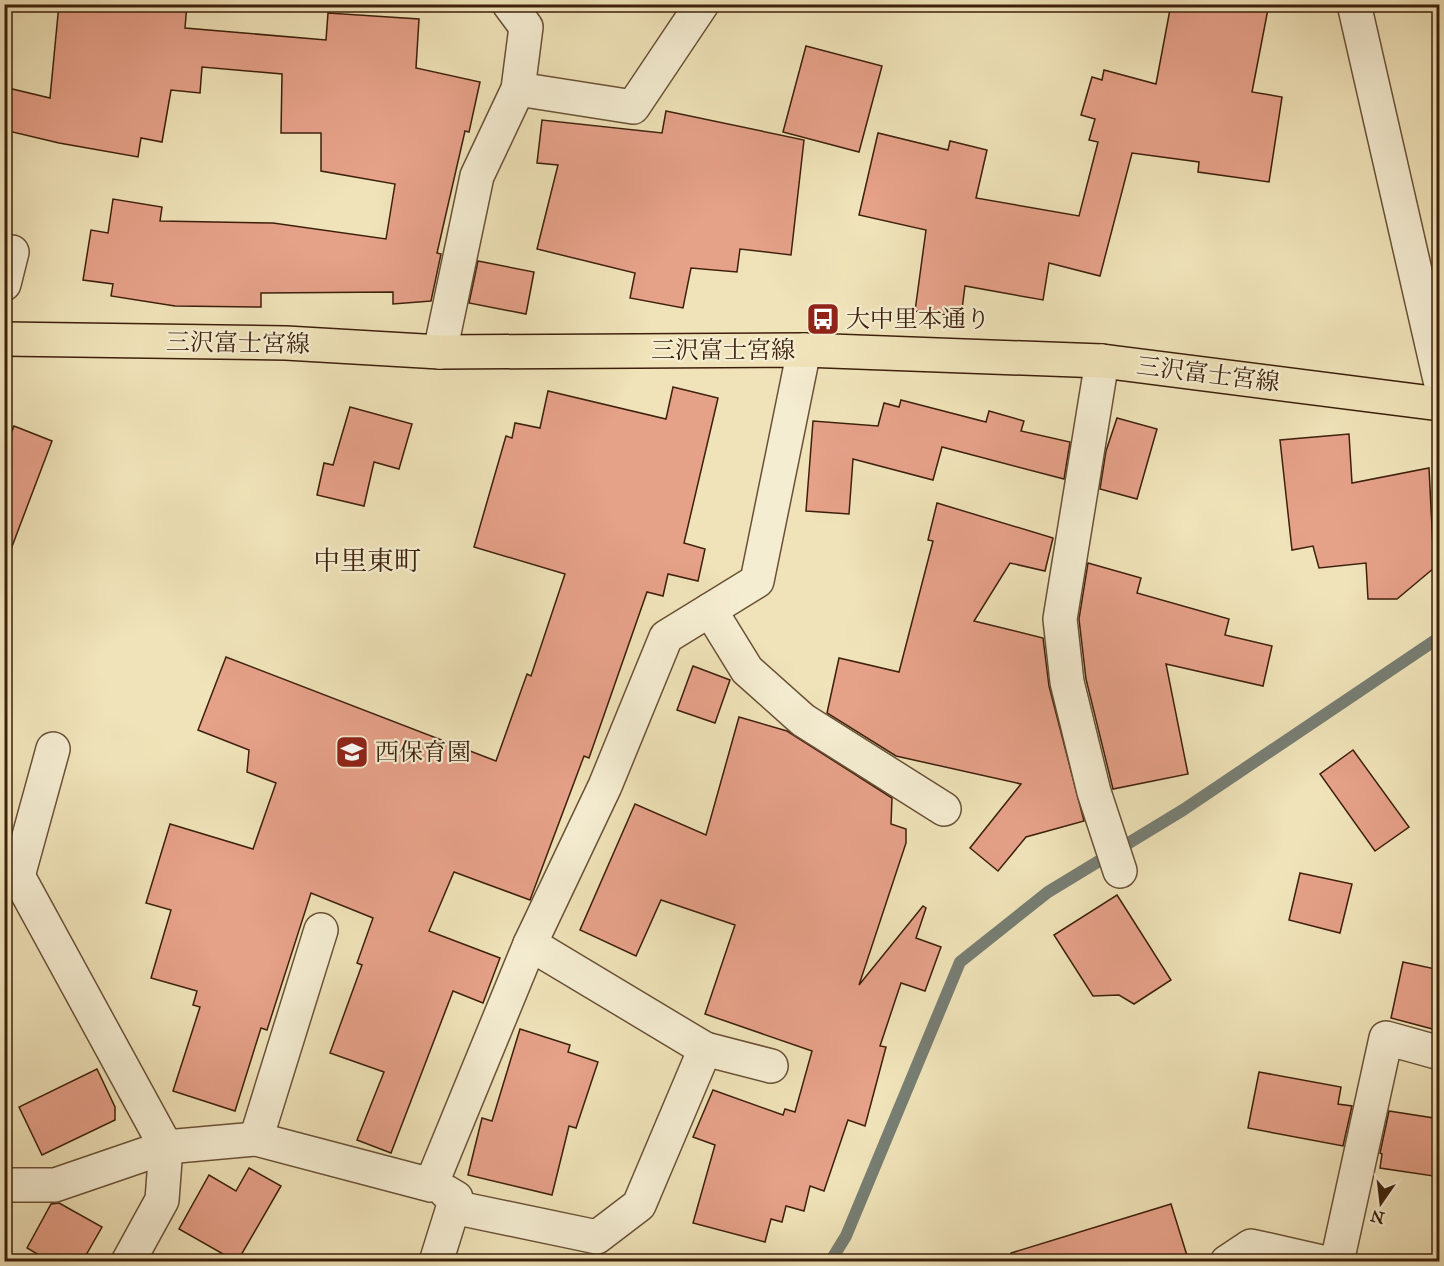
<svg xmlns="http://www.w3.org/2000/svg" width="1444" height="1266" font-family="'IM FELL Great Primer','Noto Serif JP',serif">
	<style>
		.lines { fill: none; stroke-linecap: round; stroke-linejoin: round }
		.stream { stroke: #777e73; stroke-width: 12 }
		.building { fill: #e6a189; stroke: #3d200b; stroke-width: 1.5 }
		.minor-casing { stroke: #6a5136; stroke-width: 36 }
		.major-casing { stroke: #3d200b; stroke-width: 36 }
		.minor { stroke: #f5edd2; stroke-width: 33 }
		.major { stroke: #f0e3b9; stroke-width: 33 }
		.labels { text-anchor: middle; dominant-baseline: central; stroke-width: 4.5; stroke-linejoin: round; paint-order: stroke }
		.poi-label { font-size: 24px; fill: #3d200b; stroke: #f5edd2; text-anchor: start }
		.street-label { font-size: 24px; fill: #3d200b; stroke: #f5edd2 }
		.quarter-label { font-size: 27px; fill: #3d200b; stroke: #f5edd2 }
	</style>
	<rect width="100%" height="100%" fill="#f0e3b9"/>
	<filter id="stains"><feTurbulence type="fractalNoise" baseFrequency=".00333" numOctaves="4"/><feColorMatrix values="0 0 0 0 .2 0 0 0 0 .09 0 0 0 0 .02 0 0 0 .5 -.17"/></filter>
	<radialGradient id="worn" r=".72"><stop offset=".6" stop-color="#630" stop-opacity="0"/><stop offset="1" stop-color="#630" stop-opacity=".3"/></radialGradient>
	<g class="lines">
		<g class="stream">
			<path d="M 682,1262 L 698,1262"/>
			<path d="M 830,1262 L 846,1236 L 960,962 L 1048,892 L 1183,810 L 1440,637"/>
		</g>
	</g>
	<g class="building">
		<path d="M 59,4 L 187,4 L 185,28 L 326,40 L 328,13 L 419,19 L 416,68 L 480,82 L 469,132 L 465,131 L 437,253 L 441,254 L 431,301 L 393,304 L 393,292 L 261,293 L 261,307 L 175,306 L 111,296 L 113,284 L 83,280 L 91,230 L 108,233 L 113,199 L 162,207 L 160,221 L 273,223 L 386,239 L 395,184 L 321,171 L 321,133 L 281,133 L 282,74 L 202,67 L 200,93 L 171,90 L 162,142 L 141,138 L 138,157 L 59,143 L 4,130 L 4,87 L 50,98 Z"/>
		<path d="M 1171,4 L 1269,4 L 1252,92 L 1282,97 L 1269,182 L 1198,172 L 1199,162 L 1132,153 L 1100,276 L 1049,263 L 1043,300 L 965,286 L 961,317 L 915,311 L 926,230 L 859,215 L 878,133 L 948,150 L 950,141 L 987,150 L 976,198 L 1079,216 L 1098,142 L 1089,140 L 1095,119 L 1081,115 L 1092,77 L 1102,80 L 1104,70 L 1156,84 Z"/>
		<path d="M 806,46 L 882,66 L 859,152 L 783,132 Z"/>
		<path d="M 666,111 L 804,140 L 791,255 L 740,249 L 737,272 L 691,268 L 683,308 L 630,298 L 635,273 L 537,249 L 558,165 L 537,163 L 542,120 L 662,133 Z"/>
		<path d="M 478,261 L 534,272 L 526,314 L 469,303 Z"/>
		<path d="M 673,387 L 718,398 L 684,543 L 705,549 L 698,581 L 668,574 L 663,596 L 647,592 L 589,758 L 584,756 L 530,900 L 454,872 L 429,931 L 500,958 L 483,1003 L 453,991 L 391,1153 L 357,1140 L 384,1072 L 330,1053 L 362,965 L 357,963 L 373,918 L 311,893 L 267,1030 L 261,1028 L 235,1111 L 173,1091 L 200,1007 L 193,1005 L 197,991 L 151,978 L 171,910 L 146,903 L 170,824 L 253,849 L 276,783 L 247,772 L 249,750 L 198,730 L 226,657 L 496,761 L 527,674 L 531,676 L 565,574 L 474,547 L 506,436 L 512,438 L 515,423 L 540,428 L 548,391 L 666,419 Z"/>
		<path d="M 901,400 L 986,422 L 989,411 L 1024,421 L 1021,431 L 1070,442 L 1064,479 L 942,447 L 933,480 L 853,459 L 849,514 L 806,511 L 813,421 L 878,426 L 884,403 L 899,407 Z"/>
		<path d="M 350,407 L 412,424 L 399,469 L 374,462 L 364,506 L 317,495 L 324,463 L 333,465 Z"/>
		<path d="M 1117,418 L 1157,429 L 1137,499 L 1100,489 L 1106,451 Z"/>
		<path d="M 14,426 L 52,441 L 8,557 L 4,556 L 4,451 Z"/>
		<path d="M 1349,434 L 1352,483 L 1429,468 L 1434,568 L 1397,599 L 1368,599 L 1366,563 L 1319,568 L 1313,546 L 1292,550 L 1280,440 Z"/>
		<path d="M 937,503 L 1053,538 L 1045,571 L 1010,563 L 974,621 L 1043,638 L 1049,686 L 1084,821 L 1026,837 L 998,871 L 970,848 L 1021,784 L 896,756 L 827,713 L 839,658 L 899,672 L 933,541 L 928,540 Z"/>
		<path d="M 1088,563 L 1141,578 L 1137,593 L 1229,619 L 1225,635 L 1272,646 L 1263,686 L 1166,664 L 1188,774 L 1113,789 L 1086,679 L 1079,619 Z"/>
		<path d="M 693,666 L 730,680 L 715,723 L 677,710 Z"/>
		<path d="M 739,717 L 787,731 L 892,798 L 891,824 L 906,829 L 906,843 L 859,985 L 923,906 L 926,908 L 916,938 L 941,947 L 925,991 L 901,983 L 880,1046 L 886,1047 L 865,1126 L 848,1120 L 824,1191 L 810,1186 L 804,1211 L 786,1206 L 782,1222 L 771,1219 L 765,1242 L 693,1223 L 715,1145 L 693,1137 L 713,1090 L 783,1115 L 785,1109 L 795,1112 L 812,1051 L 705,1014 L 735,925 L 661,900 L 636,956 L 580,930 L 635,804 L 706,835 Z"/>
		<path d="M 1353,750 L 1409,827 L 1375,851 L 1320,774 Z"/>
		<path d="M 1300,873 L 1352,884 L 1340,933 L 1289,920 Z"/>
		<path d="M 1117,895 L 1171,980 L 1134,1004 L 1119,995 L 1093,996 L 1054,935 Z"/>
		<path d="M 1403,962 L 1440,970 L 1440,1031 L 1391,1018 Z"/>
		<path d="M 520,1029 L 570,1045 L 568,1052 L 598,1062 L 576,1128 L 569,1126 L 552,1195 L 468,1175 L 482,1118 L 492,1121 Z"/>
		<path d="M 97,1069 L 115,1107 L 115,1120 L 42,1155 L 19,1107 Z"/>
		<path d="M 1259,1072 L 1341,1087 L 1338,1104 L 1352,1106 L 1343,1146 L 1248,1128 Z"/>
		<path d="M 1389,1111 L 1440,1119 L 1440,1177 L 1380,1168 L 1382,1154 L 1380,1153 Z"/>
		<path d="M 249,1168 L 281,1186 L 237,1262 L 179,1229 L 209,1175 L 236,1191 Z"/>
		<path d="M 59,1203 L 102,1227 L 82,1262 L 51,1262 L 27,1248 L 51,1204 Z"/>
		<path d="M 1171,1204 L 1189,1262 L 1012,1262 L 1011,1253 Z"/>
	</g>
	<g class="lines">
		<defs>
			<g id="minor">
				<path d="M 1354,4 L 1440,380"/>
				<path d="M 518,89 L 633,107 L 702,4"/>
				<path d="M 4,284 L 12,252"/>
				<path d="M 440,352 L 477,176 L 518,89 L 526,27 L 509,4"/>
				<path d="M 1102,361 L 1060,619 L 1067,682 L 1094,792 L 1120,871"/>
				<path d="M 710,610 L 747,670 L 803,720 L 944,809"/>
				<path d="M 4,871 L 18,876 L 166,1147 L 162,1200 L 128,1262"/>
				<path d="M 18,876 L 53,749"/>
				<path d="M 705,1049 L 771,1066"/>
				<path d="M 256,1139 L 321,930"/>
				<path d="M 4,1185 L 55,1185 L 166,1147 L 256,1139 L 431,1185 L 530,944 L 605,786 L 666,637 L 757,581 L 804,350"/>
				<path d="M 453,1207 L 597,1237 L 639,1205 L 705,1049 L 530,944"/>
				<path d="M 436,1262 L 456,1198 L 446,1192"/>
				<path d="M 1227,1262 L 1251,1246 L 1322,1262"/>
				<path d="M 1337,1262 L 1386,1038 L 1440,1053"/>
			</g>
			<path id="major" d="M 4,339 L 286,343 L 440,352 L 804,350 L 1102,361 L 1440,404"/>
		</defs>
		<use href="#minor" class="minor-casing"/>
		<use href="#major" class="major-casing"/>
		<use href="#minor" class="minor"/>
		<use href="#major" class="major"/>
	</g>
	<defs>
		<symbol id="bus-square" viewBox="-11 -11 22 22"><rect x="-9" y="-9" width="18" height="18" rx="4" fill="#8f2418" stroke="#f5edd2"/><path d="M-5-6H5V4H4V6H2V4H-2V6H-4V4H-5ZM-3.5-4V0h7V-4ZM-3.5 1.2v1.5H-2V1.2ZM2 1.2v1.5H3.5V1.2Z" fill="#fff"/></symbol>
		<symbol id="school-square" viewBox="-11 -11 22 22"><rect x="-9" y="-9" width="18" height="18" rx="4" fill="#8f2418" stroke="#f5edd2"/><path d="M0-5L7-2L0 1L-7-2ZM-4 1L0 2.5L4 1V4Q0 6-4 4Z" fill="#fff"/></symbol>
	</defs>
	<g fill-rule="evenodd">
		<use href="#bus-square" x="804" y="300" width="38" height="38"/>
		<use href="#school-square" x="333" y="733" width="38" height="38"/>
	</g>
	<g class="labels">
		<g class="poi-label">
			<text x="846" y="319">大中里本通り</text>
			<text x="375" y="752">西保育園</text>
		</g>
		<g class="street-label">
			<text transform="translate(238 343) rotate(1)">三沢富士宮線</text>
			<text x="723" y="350">三沢富士宮線</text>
			<text transform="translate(1208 374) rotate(7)">三沢富士宮線</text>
		</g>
		<g class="quarter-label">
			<text x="367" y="560">中里東町</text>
		</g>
	</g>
	<rect width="1444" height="1266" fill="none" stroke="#f0e3b9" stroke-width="24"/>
	<rect x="6" y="6" width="1432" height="1254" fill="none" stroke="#3d200b" stroke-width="3"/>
	<rect x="12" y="12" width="1420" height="1242" fill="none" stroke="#3d200b" stroke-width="1.5"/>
	<g transform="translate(1381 1203) rotate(194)" stroke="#f5edd2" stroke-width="4.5" paint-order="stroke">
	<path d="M0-4.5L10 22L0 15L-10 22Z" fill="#3d200b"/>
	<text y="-9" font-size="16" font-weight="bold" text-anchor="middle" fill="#3d200b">N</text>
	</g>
	<rect width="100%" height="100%" filter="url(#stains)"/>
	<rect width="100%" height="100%" fill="url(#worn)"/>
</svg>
